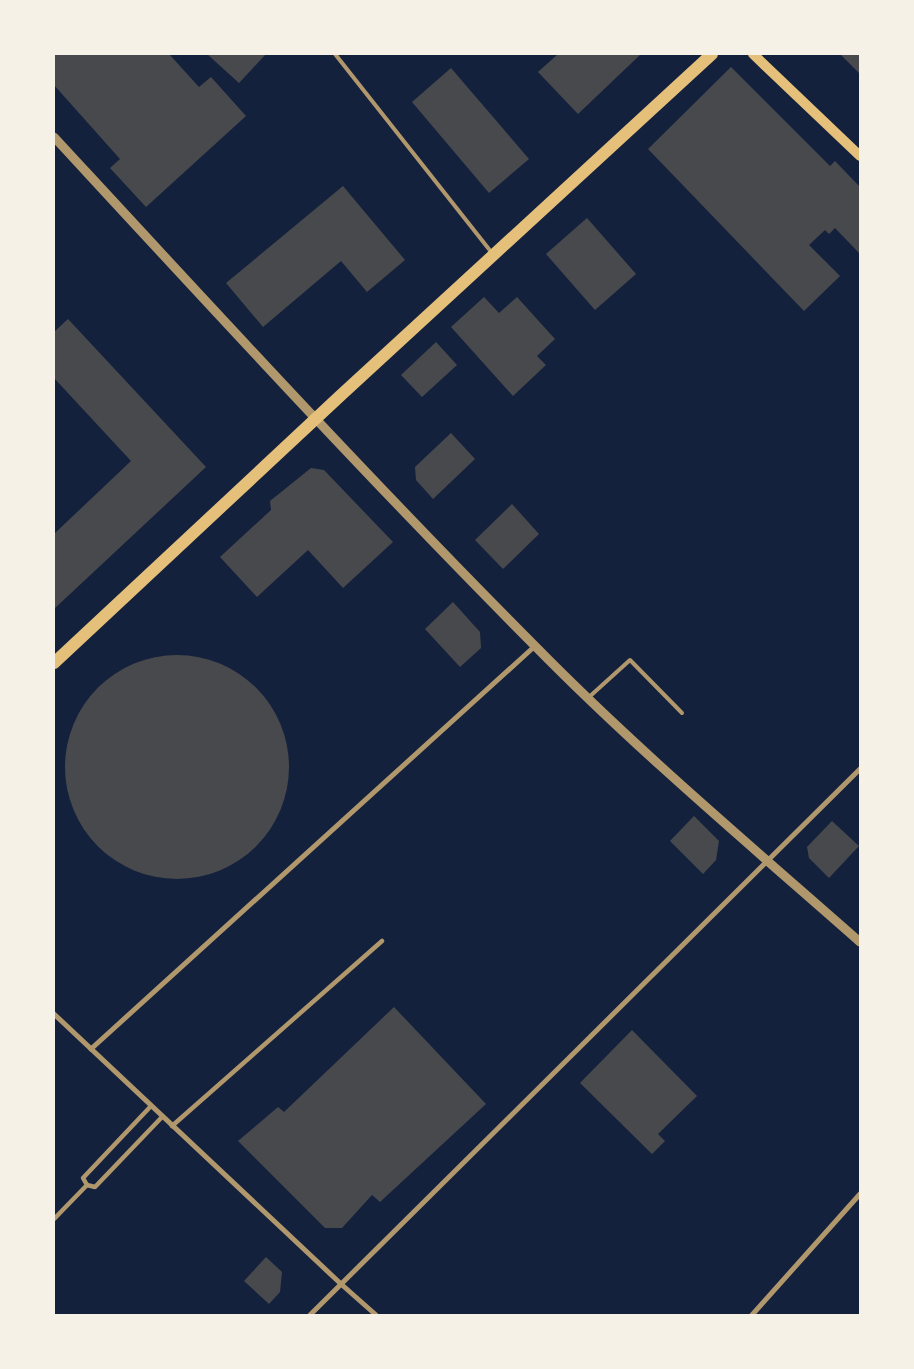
<svg xmlns="http://www.w3.org/2000/svg" width="914" height="1369" font-family="Lato,sans-serif">
	<style>
		.building { fill: #48494c }
		.lines { fill: none; stroke-linecap: round; stroke-linejoin: round }
		.service { stroke: #b1986c; stroke-width: 4 }
		.pedestrian { stroke: #b1986c; stroke-width: 4.5 }
		.minor { stroke: #b1986c; stroke-width: 5 }
		.tertiary { stroke: #b1986c; stroke-width: 9 }
		.secondary { stroke: #e5c07b; stroke-width: 10 }
		.primary { stroke: #e5c07b; stroke-width: 12 }
	</style>
	<rect width="100%" height="100%" fill="#14213d"/>
	<g class="building">
		<path d="M 54,54 L 169,54 L 199,87 L 211,77 L 246,116 L 146,207 L 110,168 L 120,159 L 54,85 Z"/>
		<path d="M 207,54 L 266,54 L 239,83 Z"/>
		<path d="M 558,54 L 641,54 L 578,114 L 538,72 Z"/>
		<path d="M 840,54 L 860,54 L 860,74 Z"/>
		<path d="M 731,67 L 830,166 L 835,161 L 860,187 L 860,254 L 835,228 L 829,234 L 825,230 L 809,245 L 840,276 L 804,311 L 648,149 Z"/>
		<path d="M 451,68 L 529,159 L 489,193 L 412,102 Z"/>
		<path d="M 343,186 L 405,260 L 367,292 L 341,261 L 263,327 L 226,283 Z"/>
		<path d="M 587,218 L 636,274 L 595,310 L 546,254 Z"/>
		<path d="M 484,297 L 499,313 L 517,297 L 555,339 L 537,356 L 546,365 L 513,396 L 451,327 Z"/>
		<path d="M 68,319 L 206,467 L 54,609 L 54,534 L 131,461 L 54,378 L 54,332 Z"/>
		<path d="M 436,342 L 457,365 L 422,397 L 401,375 Z"/>
		<path d="M 451,433 L 475,459 L 433,499 L 416,480 L 415,467 Z"/>
		<path d="M 311,468 L 324,470 L 393,542 L 343,588 L 308,550 L 257,597 L 220,557 L 271,510 L 270,501 Z"/>
		<path d="M 512,504 L 539,534 L 503,569 L 475,540 Z"/>
		<path d="M 453,602 L 480,632 L 481,648 L 460,667 L 425,629 Z"/>
		<circle cx="177" cy="767" r="112"/>
		<path d="M 694,816 L 719,841 L 716,860 L 703,874 L 670,841 Z"/>
		<path d="M 832,821 L 859,846 L 829,878 L 809,858 L 807,847 Z"/>
		<path d="M 394,1007 L 486,1104 L 380,1202 L 372,1195 L 342,1228 L 325,1228 L 238,1141 L 278,1107 L 284,1112 Z"/>
		<path d="M 632,1030 L 697,1096 L 658,1134 L 665,1141 L 652,1154 L 580,1083 Z"/>
		<path d="M 266,1257 L 282,1272 L 280,1292 L 269,1304 L 244,1281 Z"/>
	</g>
	<g class="lines">
		<g class="service">
			<path d="M 335,54 L 492,253"/>
			<path d="M 588,698 L 630,660 L 682,713"/>
		</g>
		<g class="pedestrian">
			<path d="M 172,1126 L 382,941"/>
			<path d="M 87,1185 L 95,1187 L 162,1117"/>
			<path d="M 54,1219 L 87,1185 L 83,1178 L 151,1106"/>
		</g>
		<g class="minor">
			<path d="M 54,1014 L 341,1284 L 376,1315"/>
			<path d="M 91,1049 L 535,646"/>
			<path d="M 310,1315 L 860,769"/>
			<path d="M 752,1315 L 860,1194"/>
		</g>
		<path class="tertiary" d="M 54,137 C 212,308 370,480 534,645 C 637,750 750,845 860,942"/>
		<path class="secondary" d="M 753,54 L 860,156"/>
		<path class="primary" d="M 54,663 L 340,396 L 712,54"/>
	</g>
	<rect width="914" height="1369" fill="none" stroke="#f6f1e7" stroke-width="110"/>
</svg>
